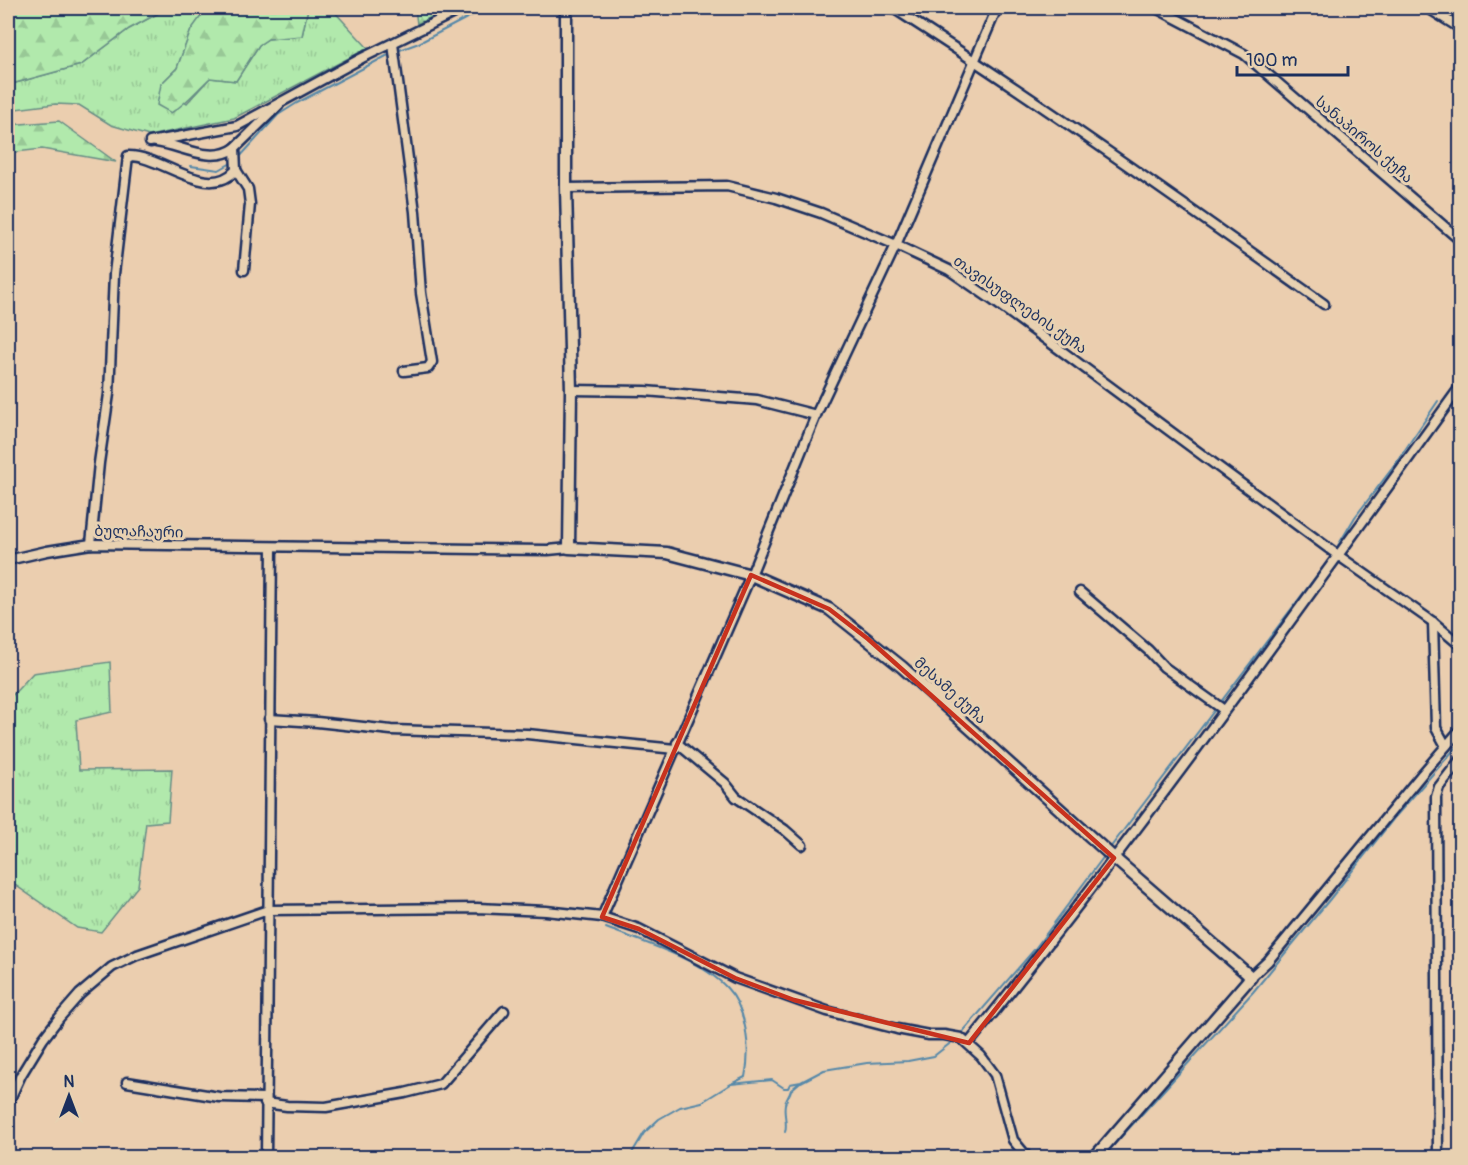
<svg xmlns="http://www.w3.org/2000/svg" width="1468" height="1165" font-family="Pangolin,'Noto Sans Georgian',sans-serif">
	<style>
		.grass { fill: url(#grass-tufts); stroke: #668c85; stroke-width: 1.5 }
		.forest { fill: url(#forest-firs); stroke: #668c85; stroke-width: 1.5 }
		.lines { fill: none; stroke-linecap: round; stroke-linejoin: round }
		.stream { stroke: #5588a9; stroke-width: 2 }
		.minor-casing { stroke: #1b2f5e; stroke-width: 13 }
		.tertiary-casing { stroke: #1b2f5e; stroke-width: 15 }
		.minor { stroke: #e8d1b1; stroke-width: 8 }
		.tertiary { stroke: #e8d1b1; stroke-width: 10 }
		.marked { fill: none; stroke: #c8321e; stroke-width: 4.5; stroke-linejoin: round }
		.labels { text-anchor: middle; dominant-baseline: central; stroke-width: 6; stroke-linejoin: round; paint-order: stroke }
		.street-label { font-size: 15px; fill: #1b2f5e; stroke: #e8d1b1 }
	</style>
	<defs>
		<pattern id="grass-tufts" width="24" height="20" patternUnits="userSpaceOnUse" patternTransform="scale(1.5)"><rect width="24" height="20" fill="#b1e9ac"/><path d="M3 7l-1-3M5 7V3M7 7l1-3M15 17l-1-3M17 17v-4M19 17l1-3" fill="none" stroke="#98c896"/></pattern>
		<pattern id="forest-firs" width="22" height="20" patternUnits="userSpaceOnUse" patternTransform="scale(1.5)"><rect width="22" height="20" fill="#b1e9ac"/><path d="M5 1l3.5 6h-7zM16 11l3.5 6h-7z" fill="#98c896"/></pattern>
	</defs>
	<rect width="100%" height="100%" fill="#ebceaf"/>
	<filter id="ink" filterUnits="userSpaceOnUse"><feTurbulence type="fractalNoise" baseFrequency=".0167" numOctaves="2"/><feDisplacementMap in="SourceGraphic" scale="12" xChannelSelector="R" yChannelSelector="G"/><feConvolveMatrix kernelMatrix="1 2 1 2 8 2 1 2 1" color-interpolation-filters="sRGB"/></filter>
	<g filter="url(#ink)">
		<g class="grass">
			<path d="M 168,8 L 205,8 L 202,15 L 191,30 L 177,68 L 161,84 L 187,103 L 210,78 L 236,81 L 259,45 L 268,39 L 302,36 L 308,8 L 331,8 L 368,48 L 234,118 L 149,136 L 111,125 L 79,105 L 55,104 L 8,110 L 8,85 L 81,65 L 129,29 Z"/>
			<path d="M 110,662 L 112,712 L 76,720 L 79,770 L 172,769 L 168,821 L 146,823 L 138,886 L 101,932 L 77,928 L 8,880 L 8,700 L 33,673 Z"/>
		</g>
		<g class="forest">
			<path d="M 8,8 L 168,8 L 129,29 L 81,65 L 8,85 Z"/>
			<path d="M 205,8 L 308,8 L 302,36 L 268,39 L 259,45 L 236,81 L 210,78 C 197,90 187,103 171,113 L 157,105 L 161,84 L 177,68 L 191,30 L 202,15 Z"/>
			<path d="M 415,8 L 450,8 L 417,24 Z"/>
			<path d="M 59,121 L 116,162 L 42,149 L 8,153 L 8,125 Z"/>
		</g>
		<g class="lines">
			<g class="stream">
				<path d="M 397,51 L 419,43 L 486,8"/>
				<path d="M 238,159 L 278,115 L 297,103 L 392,53"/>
				<path d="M 191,166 L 219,170 L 233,162"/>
				<path d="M 1336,549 L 1355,517 L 1394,466 L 1438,401"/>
				<path d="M 1110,848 L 1333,554"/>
				<path d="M 606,928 C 642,942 701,959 727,988 C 747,1009 751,1050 745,1077 L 733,1083"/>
				<path d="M 960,1035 L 1034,950 L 1105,855"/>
				<path d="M 785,1132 C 788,1123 783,1114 785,1104 C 786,1099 790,1095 791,1090 L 799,1083"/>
				<path d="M 629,1158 L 644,1133 L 659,1119 L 680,1107 L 702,1102 L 731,1084 L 772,1080 L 784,1088 L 788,1088 L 790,1084 L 801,1082 L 824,1070 L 867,1063 L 908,1061 L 934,1056 L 953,1041"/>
				<path d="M 1102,1158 L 1253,992 L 1330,899 L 1395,817 L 1460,743"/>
			</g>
			<defs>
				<g id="minor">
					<path d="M 893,8 C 1040,102 1182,203 1324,304"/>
					<path d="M 1156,8 L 1244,54 L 1460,240"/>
					<path d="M 1428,8 L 1460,28"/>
					<path d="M 393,44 L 415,212 L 421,293 L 432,362 L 428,368 L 404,371"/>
					<path d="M 150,142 L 237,126 L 362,58 L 464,8"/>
					<path d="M 156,142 C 181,145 212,165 235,148"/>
					<path d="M 236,170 L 248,189 L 250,204 L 244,270"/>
					<path d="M 566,188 L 727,186 L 776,198 L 821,213 L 896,245 L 949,270 L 994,301 L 1339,556 L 1433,622 L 1460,645"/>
					<path d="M 571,390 L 645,391 L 757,400 L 816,415"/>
					<path d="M 91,544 L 99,463 L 109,394 L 114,274 L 128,156 C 162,155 207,202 236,170 L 235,148 L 279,105"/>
					<path d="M 8,560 L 47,551 L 91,544 L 548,550 L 569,548"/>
					<path d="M 1080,592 L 1148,650 L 1164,667 L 1224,710"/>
					<path d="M 1433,622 L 1436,728 L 1446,746"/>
					<path d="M 269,719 L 317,722 L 391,730 L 527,734 L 675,749"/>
					<path d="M 677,743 L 725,783 L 736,797 L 785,830 L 802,845"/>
					<path d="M 602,917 L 751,575 L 816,415 L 896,245 L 997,8"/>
					<path d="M 1251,977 L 1268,961 L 1422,774 L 1460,730"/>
					<path d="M 969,1043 C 1141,831 1300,608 1460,387"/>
					<path d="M 127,1082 L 219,1097 L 265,1098"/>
					<path d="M 8,1103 L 21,1075 L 43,1039 L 59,1018 L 80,994 L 112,967 L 137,955 L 268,910 L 477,908 L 546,911 L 602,917 L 639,929 L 735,978 L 827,1011 L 897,1029 L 929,1035 L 944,1035 L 961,1038 L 981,1056 L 995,1075 L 1013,1140 L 1028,1158"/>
					<path d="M 265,1103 L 287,1106 L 326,1107 L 405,1093 L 441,1084 L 504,1011"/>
					<path d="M 266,1158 L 272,547"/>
					<path d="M 1438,1158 L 1436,797 L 1439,787 L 1460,760"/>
				</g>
				<path id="tertiary" d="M 566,8 L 566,188 L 571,390 L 569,548 L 667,553 L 751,575 L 829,609 L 902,667 L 1114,858 L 1251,977 L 1094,1158"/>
			</defs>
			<use href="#minor" class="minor-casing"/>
			<use href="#tertiary" class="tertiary-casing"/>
			<use href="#minor" class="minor"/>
			<use href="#tertiary" class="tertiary"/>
		</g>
	</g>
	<path class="marked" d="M 751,575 L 829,609 L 868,639 L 1114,858 L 969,1043 L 794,1000 L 735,978 L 639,929 L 602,917 Z"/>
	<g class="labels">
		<g class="street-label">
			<text transform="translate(1364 140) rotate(41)">სანაპიროს ქუჩა</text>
			<text transform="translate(1020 305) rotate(35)">თავისუფლების ქუჩა</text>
			<text transform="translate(139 532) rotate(1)">ბულაჩაური</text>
			<text transform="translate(950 691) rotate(42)">მესამე ქუჩა</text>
		</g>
	</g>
	<rect width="1468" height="1165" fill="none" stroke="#e8d1b1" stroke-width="30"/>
	<rect x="15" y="15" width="1438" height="1135" fill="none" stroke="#1b2f5e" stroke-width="2" filter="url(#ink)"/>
	<g transform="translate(69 1096)" stroke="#e8d1b1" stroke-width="4.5" paint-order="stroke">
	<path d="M0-4.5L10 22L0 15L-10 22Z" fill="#1b2f5e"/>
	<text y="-9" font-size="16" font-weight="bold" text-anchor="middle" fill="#1b2f5e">N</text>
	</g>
	<path d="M1237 66v9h111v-9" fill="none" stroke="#1b2f5e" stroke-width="3"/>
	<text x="1246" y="66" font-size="18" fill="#1b2f5e" stroke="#e8d1b1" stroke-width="4.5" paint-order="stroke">100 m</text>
</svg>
